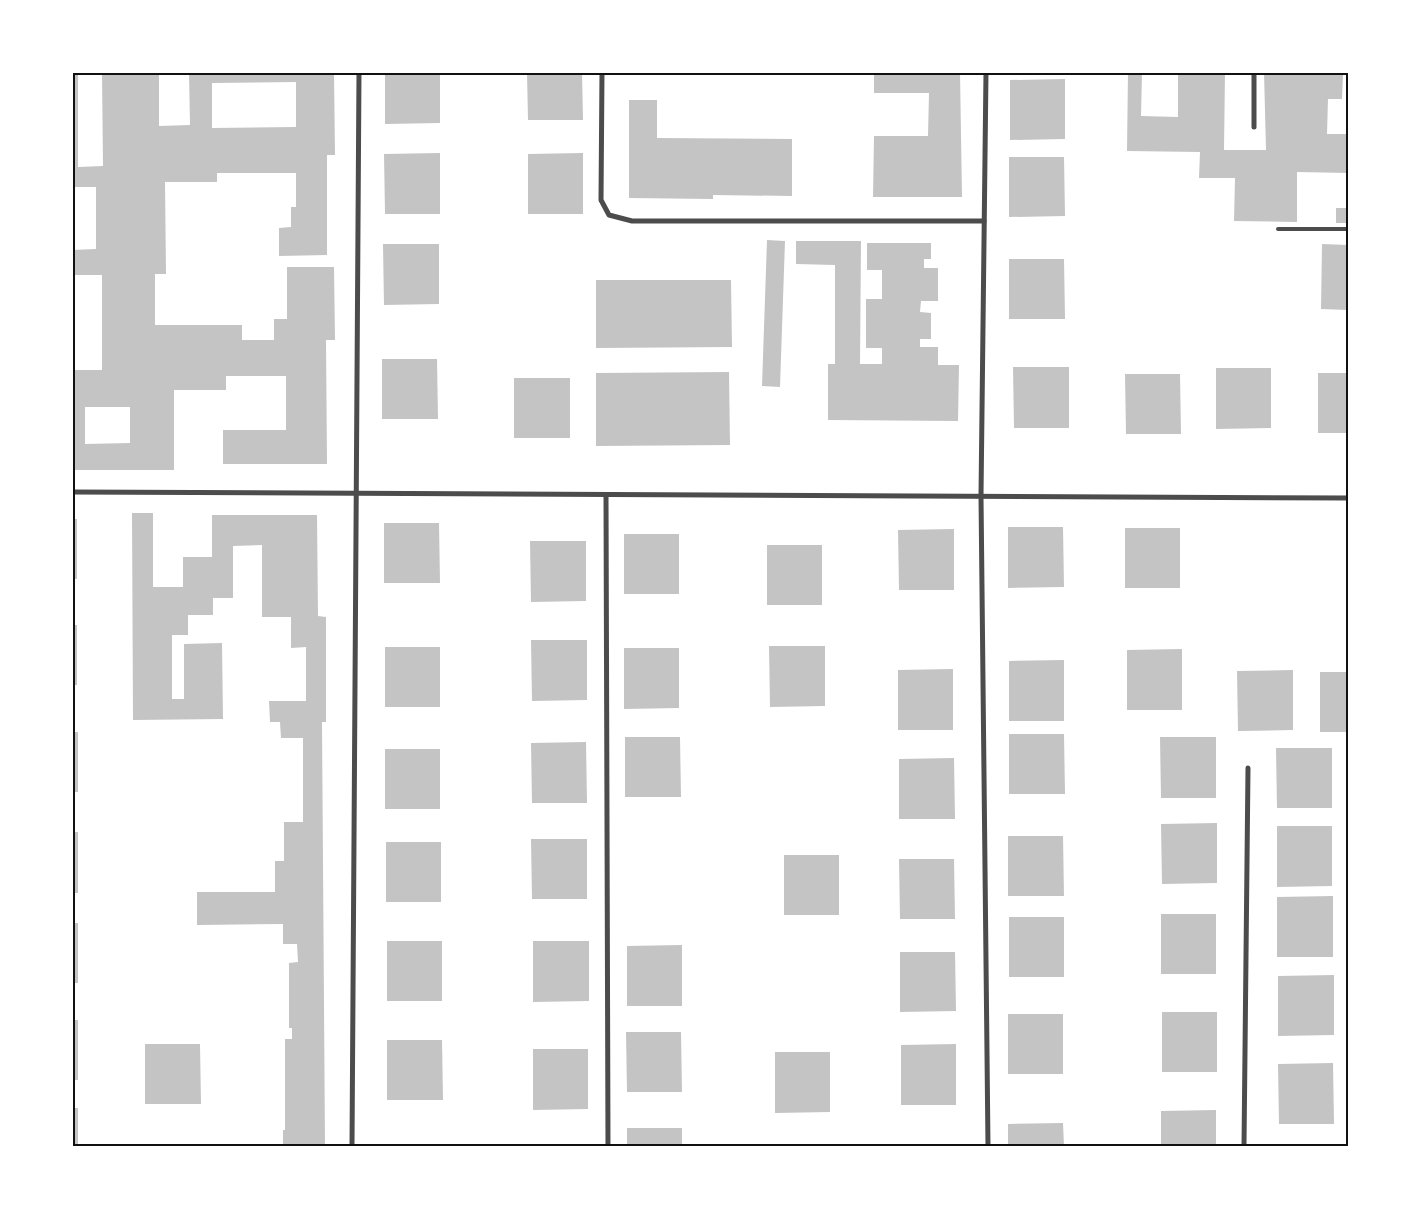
<svg xmlns="http://www.w3.org/2000/svg" width="1421" height="1219" font-family="'Exo 2',sans-serif">
	<style>
		.building { fill: #c4c4c4; fill-rule: evenodd }
		.lines { fill: none; stroke-linecap: round; stroke-linejoin: round }
		.service { stroke: #4c4c4c; stroke-width: 4 }
		.minor { stroke: #4c4c4c; stroke-width: 5 }
		.neatline { fill: none; stroke: #111; stroke-width: 2 }
	</style>
	<rect width="100%" height="100%" fill="#fff"/>
	<g class="building">
		<path d="M 72,72 L 78,72 L 78,167 L 103,166 L 102,72 L 159,72 L 159,126 L 190,125 L 189,72 L 334,72 L 335,155 L 327,155 L 327,255 L 279,256 L 279,228 L 291,227 L 291,207 L 296,207 L 296,173 L 217,173 L 217,182 L 165,182 L 166,274 L 155,274 L 155,325 L 242,325 L 242,340 L 274,340 L 274,319 L 287,319 L 287,267 L 334,267 L 335,340 L 326,340 L 327,464 L 223,464 L 223,430 L 286,430 L 286,376 L 226,376 L 226,390 L 174,390 L 174,470 L 72,470 L 72,370 L 102,370 L 102,275 L 72,275 L 72,250 L 96,249 L 96,187 L 72,187 ZM 296,82 L 296,127 L 212,128 L 212,83 ZM 85,407 L 130,407 L 130,443 L 85,444 Z"/>
		<path d="M 385,72 L 440,72 L 440,123 L 385,124 Z"/>
		<path d="M 527,72 L 582,72 L 583,120 L 528,120 Z"/>
		<rect x="668" y="72" width="54" height="2"/>
		<path d="M 874,72 L 960,72 L 962,197 L 873,197 L 874,136 L 928,136 L 929,93 L 874,93 Z"/>
		<path d="M 1128,72 L 1142,72 L 1141,116 L 1178,117 L 1178,72 L 1225,72 L 1224,150 L 1266,150 L 1264,72 L 1343,75 L 1342,99 L 1328,99 L 1327,134 L 1348,134 L 1348,173 L 1297,172 L 1297,222 L 1234,221 L 1235,178 L 1199,178 L 1200,152 L 1127,151 Z"/>
		<path d="M 1065,79 L 1065,139 L 1010,140 L 1010,80 Z"/>
		<path d="M 629,100 L 657,100 L 657,138 L 792,139 L 792,196 L 713,195 L 713,199 L 629,198 Z"/>
		<path d="M 440,153 L 440,214 L 385,214 L 384,154 Z"/>
		<path d="M 583,153 L 583,214 L 528,214 L 528,154 Z"/>
		<path d="M 1009,157 L 1064,157 L 1065,216 L 1009,217 Z"/>
		<rect x="1336" y="208" width="12" height="15"/>
		<path d="M 767,240 L 785,241 L 780,387 L 762,386 Z"/>
		<path d="M 796,241 L 861,241 L 860,364 L 882,364 L 882,348 L 866,348 L 866,299 L 882,299 L 882,270 L 867,270 L 867,243 L 931,243 L 931,259 L 924,259 L 924,268 L 938,268 L 938,301 L 921,301 L 920,312 L 931,313 L 931,339 L 920,339 L 920,347 L 938,347 L 938,365 L 959,365 L 958,421 L 828,420 L 828,364 L 835,364 L 835,265 L 796,264 Z"/>
		<path d="M 383,244 L 439,244 L 439,304 L 384,305 Z"/>
		<path d="M 1322,244 L 1348,245 L 1348,310 L 1321,309 Z"/>
		<path d="M 1009,259 L 1064,259 L 1065,319 L 1009,319 Z"/>
		<path d="M 596,280 L 731,280 L 732,347 L 596,348 Z"/>
		<path d="M 382,359 L 437,359 L 438,419 L 382,419 Z"/>
		<path d="M 1013,367 L 1069,367 L 1069,428 L 1014,428 Z"/>
		<path d="M 1216,368 L 1271,368 L 1271,428 L 1216,429 Z"/>
		<path d="M 729,372 L 730,445 L 596,446 L 596,373 Z"/>
		<rect x="1318" y="373" width="30" height="60"/>
		<path d="M 1125,374 L 1180,374 L 1181,434 L 1126,434 Z"/>
		<rect x="514" y="378" width="56" height="60"/>
		<path d="M 132,513 L 153,513 L 153,587 L 183,587 L 183,557 L 212,557 L 212,515 L 317,515 L 318,616 L 326,617 L 326,722 L 322,722 L 325,1146 L 283,1146 L 283,1130 L 285,1130 L 285,1039 L 292,1039 L 292,1028 L 289,1028 L 289,963 L 298,962 L 297,944 L 283,944 L 283,924 L 197,925 L 197,892 L 275,892 L 275,861 L 284,861 L 284,822 L 303,822 L 303,738 L 281,738 L 280,722 L 270,722 L 269,701 L 306,701 L 306,647 L 291,648 L 291,617 L 262,617 L 262,545 L 233,546 L 233,598 L 213,598 L 213,615 L 188,615 L 188,635 L 172,635 L 172,699 L 184,699 L 184,644 L 222,643 L 223,719 L 133,720 Z"/>
		<rect x="72" y="519" width="5" height="60"/>
		<path d="M 384,523 L 439,523 L 440,583 L 384,583 Z"/>
		<path d="M 1008,527 L 1063,527 L 1064,587 L 1008,588 Z"/>
		<rect x="1125" y="528" width="55" height="60"/>
		<path d="M 954,529 L 954,590 L 899,590 L 898,530 Z"/>
		<rect x="624" y="534" width="55" height="60"/>
		<path d="M 530,541 L 586,541 L 586,601 L 531,602 Z"/>
		<rect x="767" y="545" width="55" height="60"/>
		<rect x="72" y="625" width="5" height="60"/>
		<path d="M 531,640 L 587,640 L 587,700 L 532,701 Z"/>
		<path d="M 769,646 L 825,646 L 825,706 L 770,707 Z"/>
		<rect x="385" y="647" width="55" height="60"/>
		<path d="M 624,648 L 679,648 L 679,708 L 624,709 Z"/>
		<path d="M 1182,649 L 1182,710 L 1127,710 L 1127,650 Z"/>
		<path d="M 1064,660 L 1064,721 L 1009,721 L 1009,661 Z"/>
		<path d="M 953,669 L 953,730 L 898,730 L 898,670 Z"/>
		<path d="M 1293,670 L 1293,730 L 1238,731 L 1237,671 Z"/>
		<rect x="1320" y="672" width="28" height="60"/>
		<rect x="72" y="732" width="6" height="60"/>
		<path d="M 1009,734 L 1064,734 L 1065,794 L 1009,794 Z"/>
		<path d="M 625,737 L 680,737 L 681,797 L 625,797 Z"/>
		<path d="M 1160,737 L 1216,737 L 1216,798 L 1161,798 Z"/>
		<path d="M 586,742 L 587,803 L 532,803 L 531,743 Z"/>
		<path d="M 1276,748 L 1332,748 L 1332,808 L 1277,808 Z"/>
		<rect x="385" y="749" width="55" height="60"/>
		<path d="M 954,758 L 955,819 L 899,819 L 899,759 Z"/>
		<path d="M 1217,823 L 1217,883 L 1162,884 L 1161,824 Z"/>
		<path d="M 1277,826 L 1332,826 L 1332,886 L 1277,887 Z"/>
		<rect x="72" y="832" width="6" height="61"/>
		<path d="M 1008,836 L 1063,836 L 1064,896 L 1008,896 Z"/>
		<path d="M 531,839 L 587,839 L 587,899 L 532,899 Z"/>
		<rect x="386" y="842" width="55" height="60"/>
		<rect x="784" y="855" width="55" height="60"/>
		<path d="M 899,859 L 954,859 L 955,919 L 900,919 Z"/>
		<path d="M 1333,896 L 1333,957 L 1277,957 L 1277,897 Z"/>
		<rect x="1161" y="914" width="55" height="60"/>
		<rect x="1009" y="917" width="55" height="60"/>
		<rect x="72" y="923" width="6" height="60"/>
		<rect x="387" y="941" width="55" height="60"/>
		<path d="M 533,941 L 589,941 L 589,1001 L 533,1002 Z"/>
		<path d="M 682,945 L 682,1006 L 627,1006 L 627,946 Z"/>
		<path d="M 900,952 L 955,952 L 956,1011 L 900,1012 Z"/>
		<path d="M 1334,975 L 1334,1035 L 1278,1036 L 1278,976 Z"/>
		<rect x="1162" y="1012" width="55" height="60"/>
		<rect x="1008" y="1014" width="55" height="60"/>
		<rect x="72" y="1020" width="6" height="60"/>
		<path d="M 626,1032 L 681,1032 L 682,1092 L 627,1092 Z"/>
		<path d="M 387,1040 L 442,1040 L 443,1100 L 387,1100 Z"/>
		<path d="M 145,1044 L 200,1044 L 201,1104 L 145,1104 Z"/>
		<path d="M 956,1044 L 956,1105 L 901,1105 L 901,1045 Z"/>
		<path d="M 533,1049 L 588,1049 L 588,1109 L 533,1110 Z"/>
		<path d="M 775,1052 L 830,1052 L 830,1112 L 775,1113 Z"/>
		<path d="M 1333,1063 L 1334,1124 L 1279,1124 L 1278,1064 Z"/>
		<rect x="72" y="1108" width="6" height="38"/>
		<path d="M 1216,1110 L 1216,1146 L 1161,1146 L 1161,1111 Z"/>
		<path d="M 1063,1123 L 1064,1146 L 1008,1146 L 1008,1124 Z"/>
		<rect x="627" y="1128" width="55" height="18"/>
	</g>
	<g class="lines">
		<path class="service" d="M 1278,229 L 1348,229"/>
		<g class="minor">
			<path d="M 602,72 L 601,200 L 609,215 L 632,221 L 984,221"/>
			<path d="M 986,72 L 981,496 L 988,1146"/>
			<path d="M 1254,127 L 1254,72"/>
			<path d="M 72,492 L 1348,498"/>
			<path d="M 606,495 L 608,1146"/>
			<path d="M 352,1146 L 359,72"/>
			<path d="M 1244,1146 L 1248,768"/>
		</g>
	</g>
	<rect width="1421" height="1219" fill="none" stroke="#ffffff" stroke-width="148"/>
	<rect x="74" y="74" width="1273" height="1071" class="neatline"/>
</svg>
